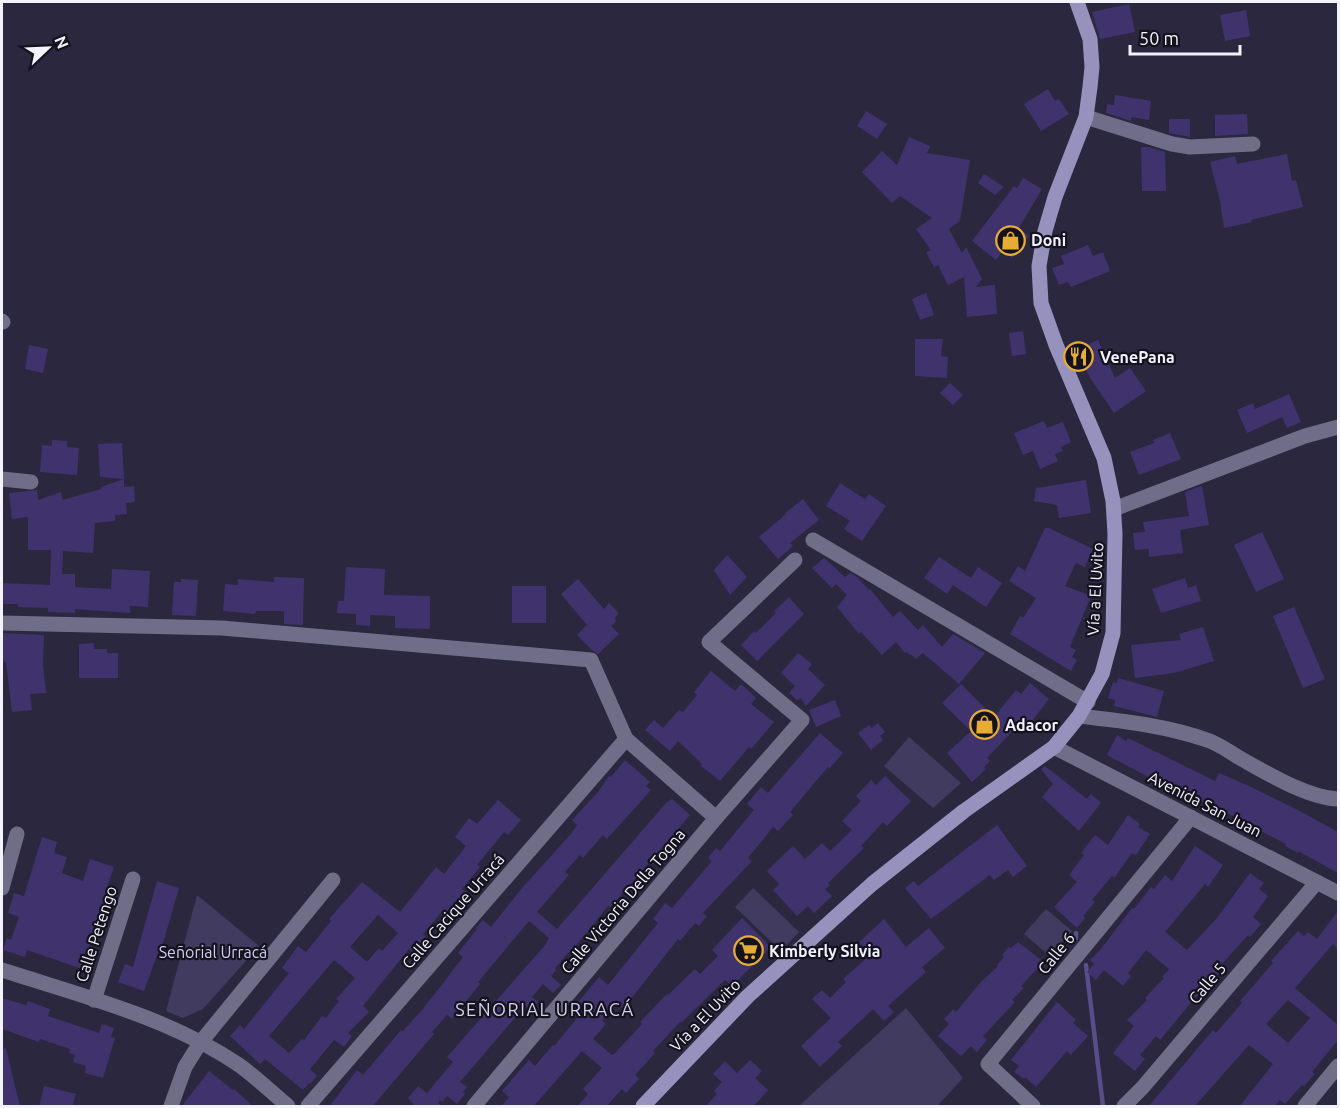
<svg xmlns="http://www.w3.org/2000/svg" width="1340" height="1108" font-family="Ubuntu,sans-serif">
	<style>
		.green { fill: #413b60 }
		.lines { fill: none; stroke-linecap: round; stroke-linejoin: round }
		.stream { stroke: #594d8a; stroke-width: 4.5 }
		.building { fill: #40336d; fill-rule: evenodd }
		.street { stroke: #706d89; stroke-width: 15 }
		.secondary { stroke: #9791be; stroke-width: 15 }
		.labels { text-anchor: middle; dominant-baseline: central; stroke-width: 4.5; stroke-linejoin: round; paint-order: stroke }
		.poi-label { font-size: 16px; font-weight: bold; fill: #f3f2ff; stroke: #14121d; text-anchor: start }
		.street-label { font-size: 16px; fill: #f3f2ff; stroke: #14121d }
		.park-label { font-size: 16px; fill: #d1cdf2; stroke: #14121d }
		.neighbourhood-label { font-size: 18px; letter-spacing: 1.5px; fill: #d5d1f1; stroke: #14121d }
	</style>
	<rect width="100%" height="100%" fill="#2b273f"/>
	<g class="green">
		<path d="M 909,737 L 961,783 L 933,808 L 884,766 Z"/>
		<path d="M 753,888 L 799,932 L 781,951 L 735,907 Z"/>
		<path d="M 197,895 L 259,946 L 203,1009 L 183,1018 L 166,1011 Z"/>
		<path d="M 1046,909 L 1072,931 L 1050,956 L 1024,934 Z"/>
		<path d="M 906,1008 L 963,1078 L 937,1106 L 799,1106 Z"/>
	</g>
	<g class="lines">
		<g class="stream">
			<path d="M 1076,933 L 1076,938"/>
			<path d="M 1086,965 L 1103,1106"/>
		</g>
	</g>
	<g class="building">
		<path d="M 1129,4 L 1135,32 L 1100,39 L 1092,12 Z"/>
		<path d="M 1246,10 L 1250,36 L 1225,41 L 1220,15 Z"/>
		<path d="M 1048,89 L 1055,101 L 1059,99 L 1069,114 L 1041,131 L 1024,104 Z"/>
		<path d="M 1115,95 L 1151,101 L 1149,120 L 1131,117 L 1131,121 L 1106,113 L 1107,104 L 1114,105 Z"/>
		<path d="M 866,111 L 887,124 L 877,139 L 857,126 Z"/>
		<path d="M 1247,114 L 1248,134 L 1215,136 L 1215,115 Z"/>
		<path d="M 1169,119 L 1190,119 L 1190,137 L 1169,133 Z"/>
		<path d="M 909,137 L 930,146 L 927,153 L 970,160 L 960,221 L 949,229 L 962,253 L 966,247 L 982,279 L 976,287 L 995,285 L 997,314 L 967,317 L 964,277 L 948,285 L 938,265 L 934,267 L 926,252 L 931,250 L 916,229 L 932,218 L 900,196 L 892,203 L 862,172 L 882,151 L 897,165 Z"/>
		<path d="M 1141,147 L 1149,147 L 1165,152 L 1166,191 L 1142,191 Z"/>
		<path d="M 1287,154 L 1292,181 L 1296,180 L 1303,207 L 1251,220 L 1252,222 L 1224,228 L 1220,201 L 1210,162 L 1235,156 L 1237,164 Z"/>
		<path d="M 984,174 L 1004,187 L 995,195 L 978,183 Z"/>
		<path d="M 1023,178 L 1042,189 L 1019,228 L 1029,236 L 1012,258 L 1003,251 L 996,260 L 972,241 L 1014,186 L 1017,188 Z"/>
		<path d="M 1088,245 L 1093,256 L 1103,252 L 1110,271 L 1071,287 L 1068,282 L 1059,285 L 1052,268 L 1064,264 L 1061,256 Z"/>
		<path d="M 926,293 L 934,315 L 920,320 L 912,299 Z"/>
		<path d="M 1023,331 L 1026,354 L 1012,356 L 1009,333 Z"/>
		<path d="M 915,339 L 943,339 L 941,356 L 948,357 L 947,378 L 915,376 Z"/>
		<path d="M 1098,340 L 1115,378 L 1130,368 L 1146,391 L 1114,413 L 1090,378 L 1084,365 L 1078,367 L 1071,352 Z"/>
		<path d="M 29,345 L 48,349 L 43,373 L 25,369 Z"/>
		<path d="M 950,383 L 963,395 L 953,405 L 940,393 Z"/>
		<path d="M 1289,394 L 1301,422 L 1287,428 L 1282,417 L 1247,433 L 1237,410 L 1253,403 L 1255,409 Z"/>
		<path d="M 1044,421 L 1047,428 L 1063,422 L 1071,442 L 1061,447 L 1063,451 L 1055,454 L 1058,461 L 1040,469 L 1033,451 L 1023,455 L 1014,433 Z"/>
		<path d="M 1170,433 L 1181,459 L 1139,475 L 1130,452 L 1154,443 L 1153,440 Z"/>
		<path d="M 52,440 L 67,441 L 67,447 L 79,448 L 77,475 L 40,472 L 42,445 L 52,446 Z"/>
		<path d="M 122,443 L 124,479 L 100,477 L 98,444 Z"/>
		<path d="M 124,479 L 124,487 L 134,486 L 135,502 L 126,503 L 127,514 L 115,515 L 115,521 L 95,523 L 93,553 L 63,551 L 62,574 L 75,574 L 75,587 L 111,589 L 112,569 L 150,571 L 148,607 L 130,606 L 130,613 L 75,609 L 75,613 L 48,612 L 48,608 L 18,607 L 18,604 L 2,604 L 2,583 L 50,585 L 51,550 L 28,550 L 28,517 L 12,519 L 9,493 L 37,490 L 38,500 L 61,492 L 63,500 L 101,489 L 101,487 Z"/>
		<path d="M 1086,480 L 1091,513 L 1059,518 L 1057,505 L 1034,501 L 1036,488 Z"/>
		<path d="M 840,483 L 865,499 L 869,494 L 886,506 L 862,541 L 844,529 L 850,521 L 826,506 Z"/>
		<path d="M 1202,486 L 1209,525 L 1180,530 L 1183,553 L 1149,557 L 1149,549 L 1135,550 L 1133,533 L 1145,532 L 1143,522 L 1189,516 L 1185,492 Z"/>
		<path d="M 803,499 L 819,520 L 790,543 L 793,546 L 778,559 L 759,537 L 786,514 L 785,513 Z"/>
		<path d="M 1045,528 L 1049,528 L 1093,549 L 1085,567 L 1076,563 L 1065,586 L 1091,596 L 1070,647 L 1076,650 L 1072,657 L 1077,660 L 1071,671 L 1010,634 L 1020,616 L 1023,618 L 1036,598 L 1009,581 L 1018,566 L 1025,571 Z"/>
		<path d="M 1262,532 L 1284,579 L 1256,592 L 1234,545 Z"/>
		<path d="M 727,555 L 747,577 L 730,595 L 714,570 Z"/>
		<path d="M 939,557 L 971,578 L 978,567 L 1002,583 L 986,607 L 953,585 L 947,594 L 924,578 Z"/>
		<path d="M 824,558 L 845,577 L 850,573 L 857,577 L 869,590 L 870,589 L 893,617 L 900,611 L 918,630 L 923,625 L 942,647 L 953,634 L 985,653 L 959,684 L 923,653 L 916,659 L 911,654 L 910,655 L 907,652 L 905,653 L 896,642 L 882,655 L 861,632 L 859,634 L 837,607 L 847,595 L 836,584 L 832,588 L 812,568 Z"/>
		<path d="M 346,567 L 385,569 L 384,595 L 430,596 L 430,629 L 395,628 L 395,616 L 370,615 L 370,626 L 356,625 L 356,614 L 337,613 L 338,601 L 344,601 Z"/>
		<path d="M 274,577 L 304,578 L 303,625 L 284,624 L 284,611 L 256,611 L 255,614 L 223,611 L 225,584 L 238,585 L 238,579 L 274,582 Z"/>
		<path d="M 1185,578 L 1188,588 L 1196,585 L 1201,601 L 1161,613 L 1152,589 Z"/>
		<path d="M 181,579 L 198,580 L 196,616 L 172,615 L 174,582 L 181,582 Z"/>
		<path d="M 578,579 L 604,609 L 609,603 L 619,613 L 615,618 L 616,622 L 611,626 L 619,634 L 598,654 L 592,650 L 577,635 L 587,625 L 561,594 Z"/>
		<rect x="512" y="586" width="34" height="37"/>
		<path d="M 789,597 L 804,614 L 757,661 L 741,645 L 754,631 L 756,633 L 776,613 L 774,611 Z"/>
		<path d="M 1294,607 L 1325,679 L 1303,688 L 1273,616 Z"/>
		<path d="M 1203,627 L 1214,661 L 1174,673 L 1135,678 L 1131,645 L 1181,640 L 1179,634 Z"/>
		<path d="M 2,633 L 44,635 L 43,664 L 46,693 L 30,694 L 32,710 L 12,712 L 6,662 L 2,661 Z"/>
		<path d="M 94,643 L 94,649 L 107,649 L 107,653 L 118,653 L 118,678 L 79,678 L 79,644 Z"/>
		<path d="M 798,653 L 812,664 L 808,669 L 825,685 L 806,706 L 801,698 L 797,700 L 789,693 L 795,686 L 781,673 Z"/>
		<path d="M 711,671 L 735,691 L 741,684 L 756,698 L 751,704 L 774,722 L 751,749 L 749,747 L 720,781 L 701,766 L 702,764 L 678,741 L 670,751 L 645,730 L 654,720 L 663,728 L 679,710 L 683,712 L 697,695 L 694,692 Z"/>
		<path d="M 1118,678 L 1164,691 L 1157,717 L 1114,706 L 1115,700 L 1108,698 L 1113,682 L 1117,683 Z"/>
		<path d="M 1030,683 L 1049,699 L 1028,726 L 1022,721 L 987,758 L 990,761 L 984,767 L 986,769 L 972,782 L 947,753 L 971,731 L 942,703 L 961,684 L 994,717 L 1016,690 L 1021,694 Z"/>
		<path d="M 835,700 L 841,716 L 816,727 L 809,710 Z"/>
		<path d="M 878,723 L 885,732 L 880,736 L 883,740 L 871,750 L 858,733 L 869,725 L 872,728 Z"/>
		<path d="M 820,733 L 843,753 L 830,768 L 828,767 L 790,812 L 793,815 L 778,831 L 773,827 L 748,858 L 752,861 L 703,913 L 707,916 L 699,926 L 695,923 L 680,941 L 678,939 L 623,1009 L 617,1005 L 602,1021 L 606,1024 L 593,1039 L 612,1055 L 614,1054 L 642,1024 L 640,1022 L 667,994 L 668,995 L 695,969 L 700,974 L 718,956 L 712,950 L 742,918 L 771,947 L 732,986 L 725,980 L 681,1023 L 680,1022 L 653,1051 L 655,1053 L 635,1075 L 639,1079 L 626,1093 L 622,1089 L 606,1107 L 577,1107 L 588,1094 L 583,1089 L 602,1068 L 582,1051 L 533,1107 L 501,1107 L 509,1097 L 502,1091 L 529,1060 L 535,1066 L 553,1045 L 554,1046 L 583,1011 L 576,1005 L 599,977 L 608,985 L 658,923 L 653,919 L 665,903 L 672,908 L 712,861 L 708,858 L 716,848 L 720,851 L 754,810 L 747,804 L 761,787 L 768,793 Z"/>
		<path d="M 1117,735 L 1126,741 L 1128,738 L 1215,781 L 1219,773 L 1247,785 L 1300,811 L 1338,832 L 1338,873 L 1298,851 L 1298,853 L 1285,846 L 1286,844 L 1251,826 L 1250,827 L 1237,820 L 1238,818 L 1167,787 L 1107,755 Z"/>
		<path d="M 625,760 L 650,782 L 646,786 L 651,790 L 607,839 L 603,835 L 583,858 L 580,855 L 565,872 L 569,875 L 537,912 L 557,929 L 666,803 L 672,799 L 690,815 L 630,885 L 610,907 L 608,906 L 570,953 L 569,952 L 555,968 L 556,970 L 551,976 L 561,985 L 553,993 L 543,984 L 532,997 L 538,1002 L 531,1010 L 525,1006 L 460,1082 L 467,1087 L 463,1092 L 465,1094 L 457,1104 L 447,1096 L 442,1102 L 440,1100 L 438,1103 L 442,1107 L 416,1107 L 408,1098 L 418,1086 L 427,1093 L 453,1062 L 447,1057 L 546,944 L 549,938 L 529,921 L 478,982 L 480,984 L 452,1019 L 447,1015 L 432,1032 L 434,1034 L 372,1107 L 329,1107 L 357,1070 L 363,1075 L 401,1030 L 403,1031 L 423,1009 L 463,957 L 458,953 L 477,929 L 476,928 L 483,920 L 491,927 L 522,888 L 570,835 L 577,825 L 572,820 L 598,792 L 609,776 L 611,777 Z"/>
		<path d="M 1045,766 L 1087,799 L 1091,794 L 1101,803 L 1079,831 L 1042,797 L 1053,784 L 1041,769 Z"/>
		<path d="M 885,776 L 911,801 L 887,826 L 883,822 L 861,846 L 864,848 L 828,883 L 830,885 L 825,889 L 832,896 L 814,913 L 808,906 L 797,916 L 773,890 L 779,884 L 767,871 L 793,846 L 805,859 L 822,843 L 830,851 L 852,830 L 842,821 L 861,801 L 856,796 L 871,780 L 876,785 Z"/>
		<path d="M 498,800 L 521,820 L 508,835 L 504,832 L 477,865 L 480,867 L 462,889 L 469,894 L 452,915 L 444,909 L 423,934 L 426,937 L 421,944 L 426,948 L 418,957 L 409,949 L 363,1006 L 369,1012 L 348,1033 L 352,1036 L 344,1047 L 334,1040 L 310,1069 L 317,1076 L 310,1084 L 309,1083 L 303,1090 L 265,1059 L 260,1064 L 230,1036 L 240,1025 L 244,1029 L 289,973 L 282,968 L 298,946 L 306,952 L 331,921 L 329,919 L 362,882 L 400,912 L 436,867 L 444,874 L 466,846 L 455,837 L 469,818 L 477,824 ZM 378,915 L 398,933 L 382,951 L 379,948 L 367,962 L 350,947 ZM 334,960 L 355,978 L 336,999 L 339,1001 L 326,1018 L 322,1016 L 304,1040 L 302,1039 L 289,1053 L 269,1036 Z"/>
		<path d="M 1128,815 L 1140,824 L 1138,827 L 1150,834 L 1136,855 L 1132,853 L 1114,878 L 1112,876 L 1092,900 L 1095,902 L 1083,916 L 1085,918 L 1077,928 L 1054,907 L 1077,882 L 1069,875 L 1084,855 L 1081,853 L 1095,835 L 1108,845 Z"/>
		<path d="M 997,825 L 1027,866 L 1013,877 L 1008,870 L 994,880 L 990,875 L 931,919 L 905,888 L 914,881 L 918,886 Z"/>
		<path d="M 42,837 L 57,842 L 54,853 L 67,857 L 62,873 L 83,881 L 90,859 L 114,867 L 106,890 L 117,894 L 109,915 L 101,912 L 82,969 L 27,950 L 25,957 L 3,950 L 7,938 L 11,940 L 19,917 L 8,913 L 14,893 L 24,896 Z"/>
		<path d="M 1195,846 L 1223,865 L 1208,887 L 1205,884 L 1165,932 L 1187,950 L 1217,918 L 1250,873 L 1264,883 L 1259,889 L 1268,896 L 1253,917 L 1261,924 L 1250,937 L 1248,935 L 1222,964 L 1225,967 L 1215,977 L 1213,976 L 1160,1040 L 1156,1036 L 1140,1055 L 1145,1059 L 1135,1071 L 1113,1053 L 1134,1026 L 1127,1020 L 1147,1000 L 1145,998 L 1164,978 L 1162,977 L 1169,969 L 1146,950 L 1128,973 L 1131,976 L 1123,986 L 1104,970 L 1096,980 L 1087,972 L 1094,964 L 1090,960 L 1101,949 L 1132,908 L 1134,909 L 1151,887 L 1154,889 L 1165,875 L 1172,881 Z"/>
		<path d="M 157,881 L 179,888 L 161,950 L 159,950 L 144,991 L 118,982 L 125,964 L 133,967 Z"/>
		<path d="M 1338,911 L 1338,949 L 1333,944 L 1295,988 L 1338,1025 L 1338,1040 L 1312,1072 L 1315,1074 L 1304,1086 L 1302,1085 L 1285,1104 L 1280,1100 L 1274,1107 L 1239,1107 L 1273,1064 L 1249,1045 L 1194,1107 L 1148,1107 L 1213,1030 L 1216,1033 L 1242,1003 L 1240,1001 L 1273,963 L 1271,961 L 1298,931 L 1304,936 L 1308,932 L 1317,939 ZM 1288,1000 L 1310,1018 L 1288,1043 L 1266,1024 Z"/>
		<path d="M 884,919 L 906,947 L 929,928 L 945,948 L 922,967 L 926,972 L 888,1006 L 894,1012 L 884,1021 L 873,1009 L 838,1042 L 842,1046 L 820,1067 L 801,1046 L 831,1018 L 812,999 L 822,990 L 830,998 L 846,982 L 843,979 L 870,955 L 859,942 Z"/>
		<path d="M 1018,942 L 1044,962 L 1021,986 L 1024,988 L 1012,1000 L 1015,1002 L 983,1036 L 987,1040 L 977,1052 L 971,1046 L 961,1056 L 938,1036 L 949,1024 L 944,1019 L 953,1009 L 956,1012 L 980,983 L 998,966 L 997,965 L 1004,957 L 1002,955 L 1009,947 L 1011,948 Z"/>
		<path d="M 2,998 L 26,1005 L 28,1001 L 50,1009 L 48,1016 L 99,1033 L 102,1024 L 114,1028 L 111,1037 L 115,1038 L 103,1078 L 85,1073 L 86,1066 L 73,1062 L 75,1055 L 69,1053 L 70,1049 L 40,1039 L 39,1042 L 2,1029 Z"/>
		<path d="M 1057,1002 L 1076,1020 L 1073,1023 L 1088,1036 L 1071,1055 L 1067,1051 L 1036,1087 L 1025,1077 L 1024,1079 L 1014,1072 L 1019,1066 L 1011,1060 Z"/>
		<path d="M 6,1048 L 20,1107 L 2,1107 L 2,1049 Z"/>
		<path d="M 750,1060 L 762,1071 L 755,1078 L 768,1090 L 753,1107 L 705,1107 L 717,1094 L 714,1091 L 722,1082 L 713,1074 L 725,1061 L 737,1073 Z"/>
		<path d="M 209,1071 L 233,1090 L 234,1089 L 254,1107 L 181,1107 Z"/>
		<path d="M 44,1086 L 76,1094 L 72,1107 L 39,1107 Z"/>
	</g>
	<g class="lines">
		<g class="street">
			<path d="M 1086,117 L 1172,144 L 1190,147 L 1253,144"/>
			<path d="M 2,321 L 3,322"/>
			<path d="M 2,479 L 31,482"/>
			<path d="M 1114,509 L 1305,436 L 1338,427"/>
			<path d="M 813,540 L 1088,702"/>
			<path d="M 2,623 L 222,628 L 591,660 L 626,739 L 716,818"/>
			<path d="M 1079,716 C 1124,721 1168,726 1210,741 C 1219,745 1229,751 1238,757 C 1265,772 1307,798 1338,799"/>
			<path d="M 1054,747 L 1338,893"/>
			<path d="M 2,888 L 17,834"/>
			<path d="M 2,970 C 82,996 168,1017 239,1065 C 256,1077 272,1093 288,1106"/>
			<path d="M 94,1000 L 133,879"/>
			<path d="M 171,1106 L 185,1067 L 200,1043 L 333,880"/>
			<path d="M 308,1106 L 626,739"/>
			<path d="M 474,1106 L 716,818 L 802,720 L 709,642 L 795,560"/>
			<path d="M 1033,1106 L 988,1064 L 1191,817"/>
			<path d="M 1124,1106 L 1143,1087 L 1317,882"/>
			<path d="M 1305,1106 L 1338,1066"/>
		</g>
		<path class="secondary" d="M 643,1106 L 748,996 L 872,884 L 964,811 L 1054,747 L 1079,716 L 1102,674 L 1113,633 L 1115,534 L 1113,501 L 1104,458 L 1056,345 L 1041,303 L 1039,266 L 1045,231 L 1055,197 L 1086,117 L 1090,87 L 1092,67 L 1090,39 L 1077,2"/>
	</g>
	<defs>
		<symbol id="shop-ring" viewBox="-11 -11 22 22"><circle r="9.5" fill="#14121d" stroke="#e6ac36" stroke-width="1.5"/><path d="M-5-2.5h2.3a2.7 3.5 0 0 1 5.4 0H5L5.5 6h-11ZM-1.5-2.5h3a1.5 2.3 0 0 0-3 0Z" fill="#e6ac36"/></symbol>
		<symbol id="restaurant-ring" viewBox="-11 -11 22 22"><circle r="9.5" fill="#14121d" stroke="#e6ac36" stroke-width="1.5"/><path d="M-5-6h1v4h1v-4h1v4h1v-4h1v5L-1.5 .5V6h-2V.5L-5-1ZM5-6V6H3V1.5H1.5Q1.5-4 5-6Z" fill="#e6ac36"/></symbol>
		<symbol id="supermarket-ring" viewBox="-11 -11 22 22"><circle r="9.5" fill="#14121d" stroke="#e6ac36" stroke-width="1.5"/><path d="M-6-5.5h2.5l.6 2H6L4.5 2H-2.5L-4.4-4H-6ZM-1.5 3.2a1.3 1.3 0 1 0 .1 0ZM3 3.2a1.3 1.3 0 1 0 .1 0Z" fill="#e6ac36"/></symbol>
	</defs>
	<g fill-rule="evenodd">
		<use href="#shop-ring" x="994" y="224" width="33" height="33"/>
		<use href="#restaurant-ring" x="1062" y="340" width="33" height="33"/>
		<use href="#shop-ring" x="968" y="708" width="33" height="33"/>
		<use href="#supermarket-ring" x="732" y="934" width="33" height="33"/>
	</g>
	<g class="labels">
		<g class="poi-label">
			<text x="1031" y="240">Doni</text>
			<text x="1100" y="357">VenePana</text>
			<text x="1005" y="725">Adacor</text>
			<text x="769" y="951">Kimberly Silvia</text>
		</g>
		<g class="street-label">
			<text transform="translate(1095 589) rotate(-87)">Vía a El Uvito</text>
			<text transform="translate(1205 804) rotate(27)">Avenida San Juan</text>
			<text transform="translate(623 901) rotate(-50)">Calle Victoria Della Togna</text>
			<text transform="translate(453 911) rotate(-49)">Calle Cacique Urracá</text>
			<text transform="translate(96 934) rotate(-72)">Calle Petengo</text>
			<text transform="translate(1056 953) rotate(-51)">Calle 6</text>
			<text transform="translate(1207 983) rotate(-50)">Calle 5</text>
			<text transform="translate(705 1015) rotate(-46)">Vía a El Uvito</text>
		</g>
		<g class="park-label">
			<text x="213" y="952">Señorial Urracá</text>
		</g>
		<g class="neighbourhood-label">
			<text x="545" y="1009">SEÑORIAL URRACÁ</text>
		</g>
	</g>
	<rect width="1340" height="1108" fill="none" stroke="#f3f2ff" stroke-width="6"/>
	<g transform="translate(48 48) rotate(67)" stroke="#14121d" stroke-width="4.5" paint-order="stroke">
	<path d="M0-4.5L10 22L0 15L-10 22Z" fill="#f3f2ff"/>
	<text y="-9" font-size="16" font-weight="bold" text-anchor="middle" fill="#f3f2ff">N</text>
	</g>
	<path d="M1130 45v9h110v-9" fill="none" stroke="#f3f2ff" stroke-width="3"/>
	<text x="1139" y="45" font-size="18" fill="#f3f2ff" stroke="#14121d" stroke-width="4.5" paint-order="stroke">50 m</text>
</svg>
